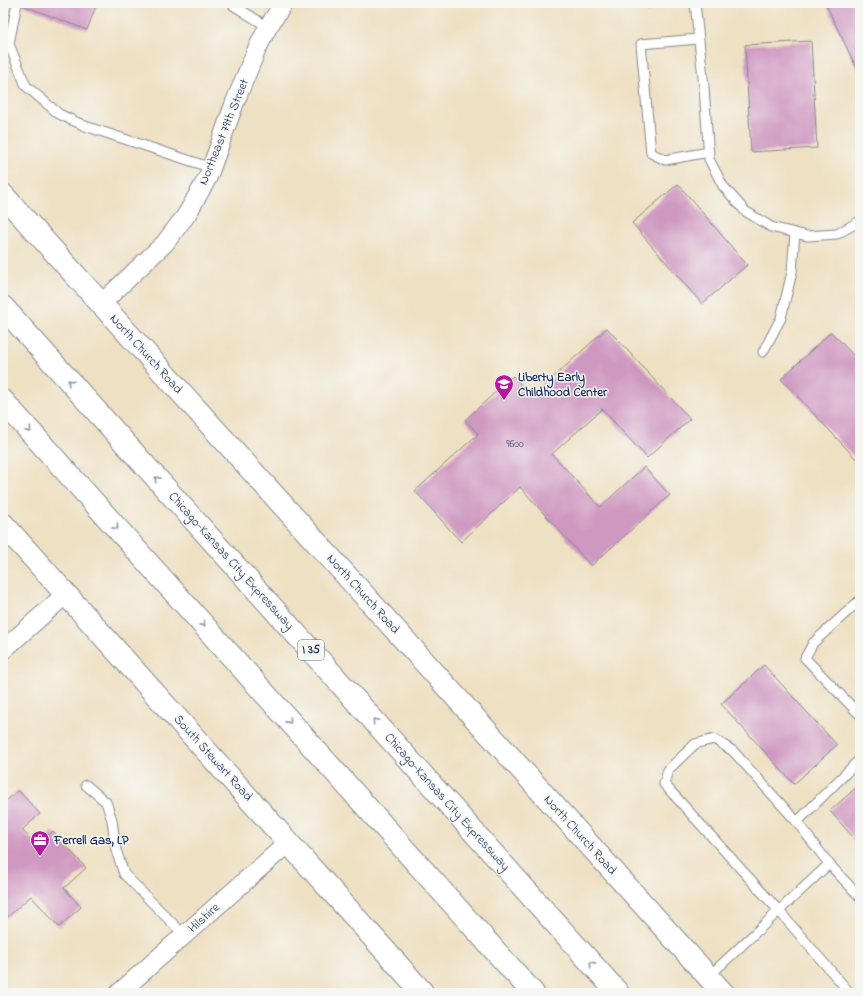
<svg xmlns="http://www.w3.org/2000/svg" width="863" height="996" font-family="'Indie Flower',sans-serif">
	<style>
		.building { fill: #cf98c1 }
		.lines { fill: none; stroke-linecap: round; stroke-linejoin: round }
		.lane-casing { stroke: #848890; stroke-width: 11 }
		.street-casing { stroke: #848890; stroke-width: 20 }
		.secondary-casing { stroke: #848890; stroke-width: 24 }
		.highway-casing { stroke: #848890; stroke-width: 24 }
		.lane { stroke: #fff; stroke-width: 9 }
		.street { stroke: #fff; stroke-width: 18 }
		.secondary { stroke: #fff; stroke-width: 22 }
		.highway { stroke: #fff; stroke-width: 22 }
		.oneway { stroke: #8d97ae }
		.labels { text-anchor: middle; dominant-baseline: central; stroke-width: 3; stroke-linejoin: round; paint-order: stroke }
		.number-label { font-size: 11px; fill: #484977 }
		.shield { fill: #f6f6f2; stroke: #5d6b8a; stroke-width: 1 }
		.shield-label { font-size: 12px; font-weight: bold; fill: #1b2f5e }
		.street-label { font-size: 13px; fill: #1b2f5e; stroke: #f6f6f2 }
		.poi-label { font-size: 13px; font-weight: bold; fill: #1b2f5e; stroke: #f6f6f2; text-anchor: start }
	</style>
	<rect width="100%" height="100%" fill="#f6f6f2"/>
	<filter id="ink" filterUnits="userSpaceOnUse"><feTurbulence type="fractalNoise" baseFrequency=".025" numOctaves="2"/><feDisplacementMap in="SourceGraphic" scale="8" xChannelSelector="R" yChannelSelector="G"/><feConvolveMatrix kernelMatrix="1 2 1 2 8 2 1 2 1" color-interpolation-filters="sRGB"/></filter>
	<filter id="wash" filterUnits="userSpaceOnUse"><feTurbulence type="fractalNoise" baseFrequency=".012" numOctaves="4" result="noise"/><feDisplacementMap in="SourceGraphic" scale="16" xChannelSelector="R" yChannelSelector="G"/><feGaussianBlur stdDeviation="0.9" result="paint"/><feColorMatrix in="noise" values="0 0 0 0 0 0 0 0 0 0 0 0 0 0 0 0 0 1.4 0 .05"/><feComposite in="paint" operator="in"/></filter>
	<g filter="url(#wash)">
		<rect width="100%" height="100%" fill="#eee0c2"/>
		<g id="blocks">
			<g class="building">
				<path d="M 23,3 L 97,3 L 87,30 L 22,5 Z"/>
				<path d="M 615,3 L 650,3 L 650,8 L 615,4 Z"/>
				<path d="M 825,3 L 860,3 L 860,75 Z"/>
				<path d="M 811,41 L 817,148 L 751,152 L 745,45 Z"/>
				<path d="M 678,184 L 747,265 L 702,304 L 632,223 Z"/>
				<path d="M 607,328 L 690,419 L 647,458 L 602,409 L 552,454 L 600,507 L 644,467 L 670,495 L 591,566 L 520,487 L 461,542 L 415,491 L 478,434 L 465,420 L 513,376 L 532,397 Z"/>
				<path d="M 831,332 L 860,362 L 860,463 L 781,379 Z"/>
				<path d="M 764,665 L 837,745 L 794,784 L 721,704 Z"/>
				<path d="M 860,784 L 860,845 L 830,811 Z"/>
				<path d="M 18,790 L 40,814 L 22,830 L 37,846 L 53,831 L 86,868 L 64,888 L 81,907 L 59,927 L 31,896 L 3,921 L 3,804 Z"/>
			</g>
		</g>
	</g>
	<g filter="url(#ink)">
		<use href="#blocks" fill-opacity="0" stroke="#848890" stroke-width="1"/>
		<g class="lines">
			<defs>
				<g id="lane">
					<path d="M 17,3 L 9,44 L 26,86 L 59,114 L 85,126 L 212,168"/>
					<path d="M 232,3 L 233,5 L 268,27"/>
					<path d="M 695,3 L 704,87 L 709,159 L 723,186 L 745,211 L 771,227 L 807,236 L 837,234 L 860,221"/>
					<path d="M 698,39 L 641,44 L 651,153 L 665,160 L 709,152"/>
					<path d="M 763,352 L 781,318 L 792,272 L 795,233"/>
					<path d="M 860,600 L 813,643 L 805,658 L 860,715"/>
					<path d="M 86,785 L 106,802 L 112,820 L 116,850 L 124,874 L 184,935"/>
					<path d="M 797,822 L 733,751 L 714,739 L 695,744 L 668,770 L 664,784 L 779,911 L 850,993"/>
					<path d="M 829,864 L 797,822 L 859,760 L 860,757"/>
					<path d="M 708,977 L 829,864 L 860,897"/>
				</g>
				<g id="street">
					<path d="M 101,304 L 165,243 L 187,214 L 208,177 L 235,102 L 256,51 L 268,27 L 284,3"/>
					<path d="M 3,650 L 66,594"/>
					<path d="M 119,993 L 289,842"/>
				</g>
				<g id="secondary">
					<path d="M 3,195 L 723,993"/>
					<path d="M 3,524 L 423,993"/>
				</g>
				<g id="highway">
					<path d="M 3,307 L 618,993"/>
					<path d="M 3,401 L 533,993"/>
				</g>
			</defs>
			<use href="#lane" class="lane-casing"/>
			<use href="#street" class="street-casing"/>
			<use href="#secondary" class="secondary-casing"/>
			<use href="#highway" class="highway-casing"/>
			<use href="#lane" class="lane"/>
			<use href="#street" class="street"/>
			<use href="#secondary" class="secondary"/>
			<use href="#highway" class="highway"/>
		</g>
		<defs><path id="oneway-chevron" d="M-2-3.5L2.5 0L-2 3.5" fill="none" stroke-width="1.6" stroke-linecap="round" stroke-linejoin="round"/></defs>
		<g class="oneway">
			<use href="#oneway-chevron" transform="translate(70 382) rotate(-132)"/>
			<use href="#oneway-chevron" transform="translate(29 430) rotate(48)"/>
			<use href="#oneway-chevron" transform="translate(157 479) rotate(-132)"/>
			<use href="#oneway-chevron" transform="translate(116 527) rotate(48)"/>
			<use href="#oneway-chevron" transform="translate(203 624) rotate(48)"/>
			<use href="#oneway-chevron" transform="translate(289 721) rotate(48)"/>
			<use href="#oneway-chevron" transform="translate(375 721) rotate(-132)"/>
			<use href="#oneway-chevron" transform="translate(592 964) rotate(-132)"/>
		</g>
	</g>
	<defs>
		<symbol id="school-pin" viewBox="-11 -11 22 30"><path d="M0 17L-7.5 6A9.5 9.5 0 1 1 7.5 6Z" fill="#b5179e" stroke="#f6f6f2"/><path d="M0-5L7-2L0 1L-7-2ZM-4 1L0 2.5L4 1V4Q0 6-4 4Z" fill="#fff"/></symbol>
		<symbol id="office-pin" viewBox="-11 -11 22 30"><path d="M0 17L-7.5 6A9.5 9.5 0 1 1 7.5 6Z" fill="#b5179e" stroke="#f6f6f2"/><path d="M-6-3h4V-5.5h4V-3h4V5H-6ZM-1-4.5V-3h2v-1.5ZM-6 0V1H6V0Z" fill="#fff"/></symbol>
	</defs>
	<g fill-rule="evenodd">
		<use href="#school-pin" x="493" y="373" width="22" height="30"/>
		<use href="#office-pin" x="29" y="829" width="22" height="30"/>
	</g>
	<g class="labels">
		<g class="number-label">
			<text x="515" y="444">9600</text>
		</g>
		<rect class="shield" x="298" y="640" width="26" height="20" rx="3"/>
		<g class="shield-label">
			<text x="311" y="650">I 35</text>
		</g>
		<g class="street-label">
			<text transform="translate(224 132) rotate(-68)">Northeast 79th Street</text>
			<text transform="translate(146 354) rotate(48)">North Church Road</text>
			<text transform="translate(231 561) rotate(48)">Chicago-Kansas City Expressway</text>
			<text transform="translate(363 594) rotate(48)">North Church Road</text>
			<text transform="translate(213 758) rotate(48)">South Stewart Road</text>
			<text transform="translate(447 802) rotate(48)">Chicago-Kansas City Expressway</text>
			<text transform="translate(580 835) rotate(48)">North Church Road</text>
			<text transform="translate(204 918) rotate(-42)">Hilshire</text>
		</g>
		<g class="poi-label">
			<text x="518" y="377">Liberty Early<tspan x="518" dy="15">Childhood Center</tspan></text>
			<text x="54" y="840">Ferrell Gas, LP</text>
		</g>
	</g>
	<rect width="863" height="996" fill="none" stroke="#f6f6f2" stroke-width="16"/>
</svg>
